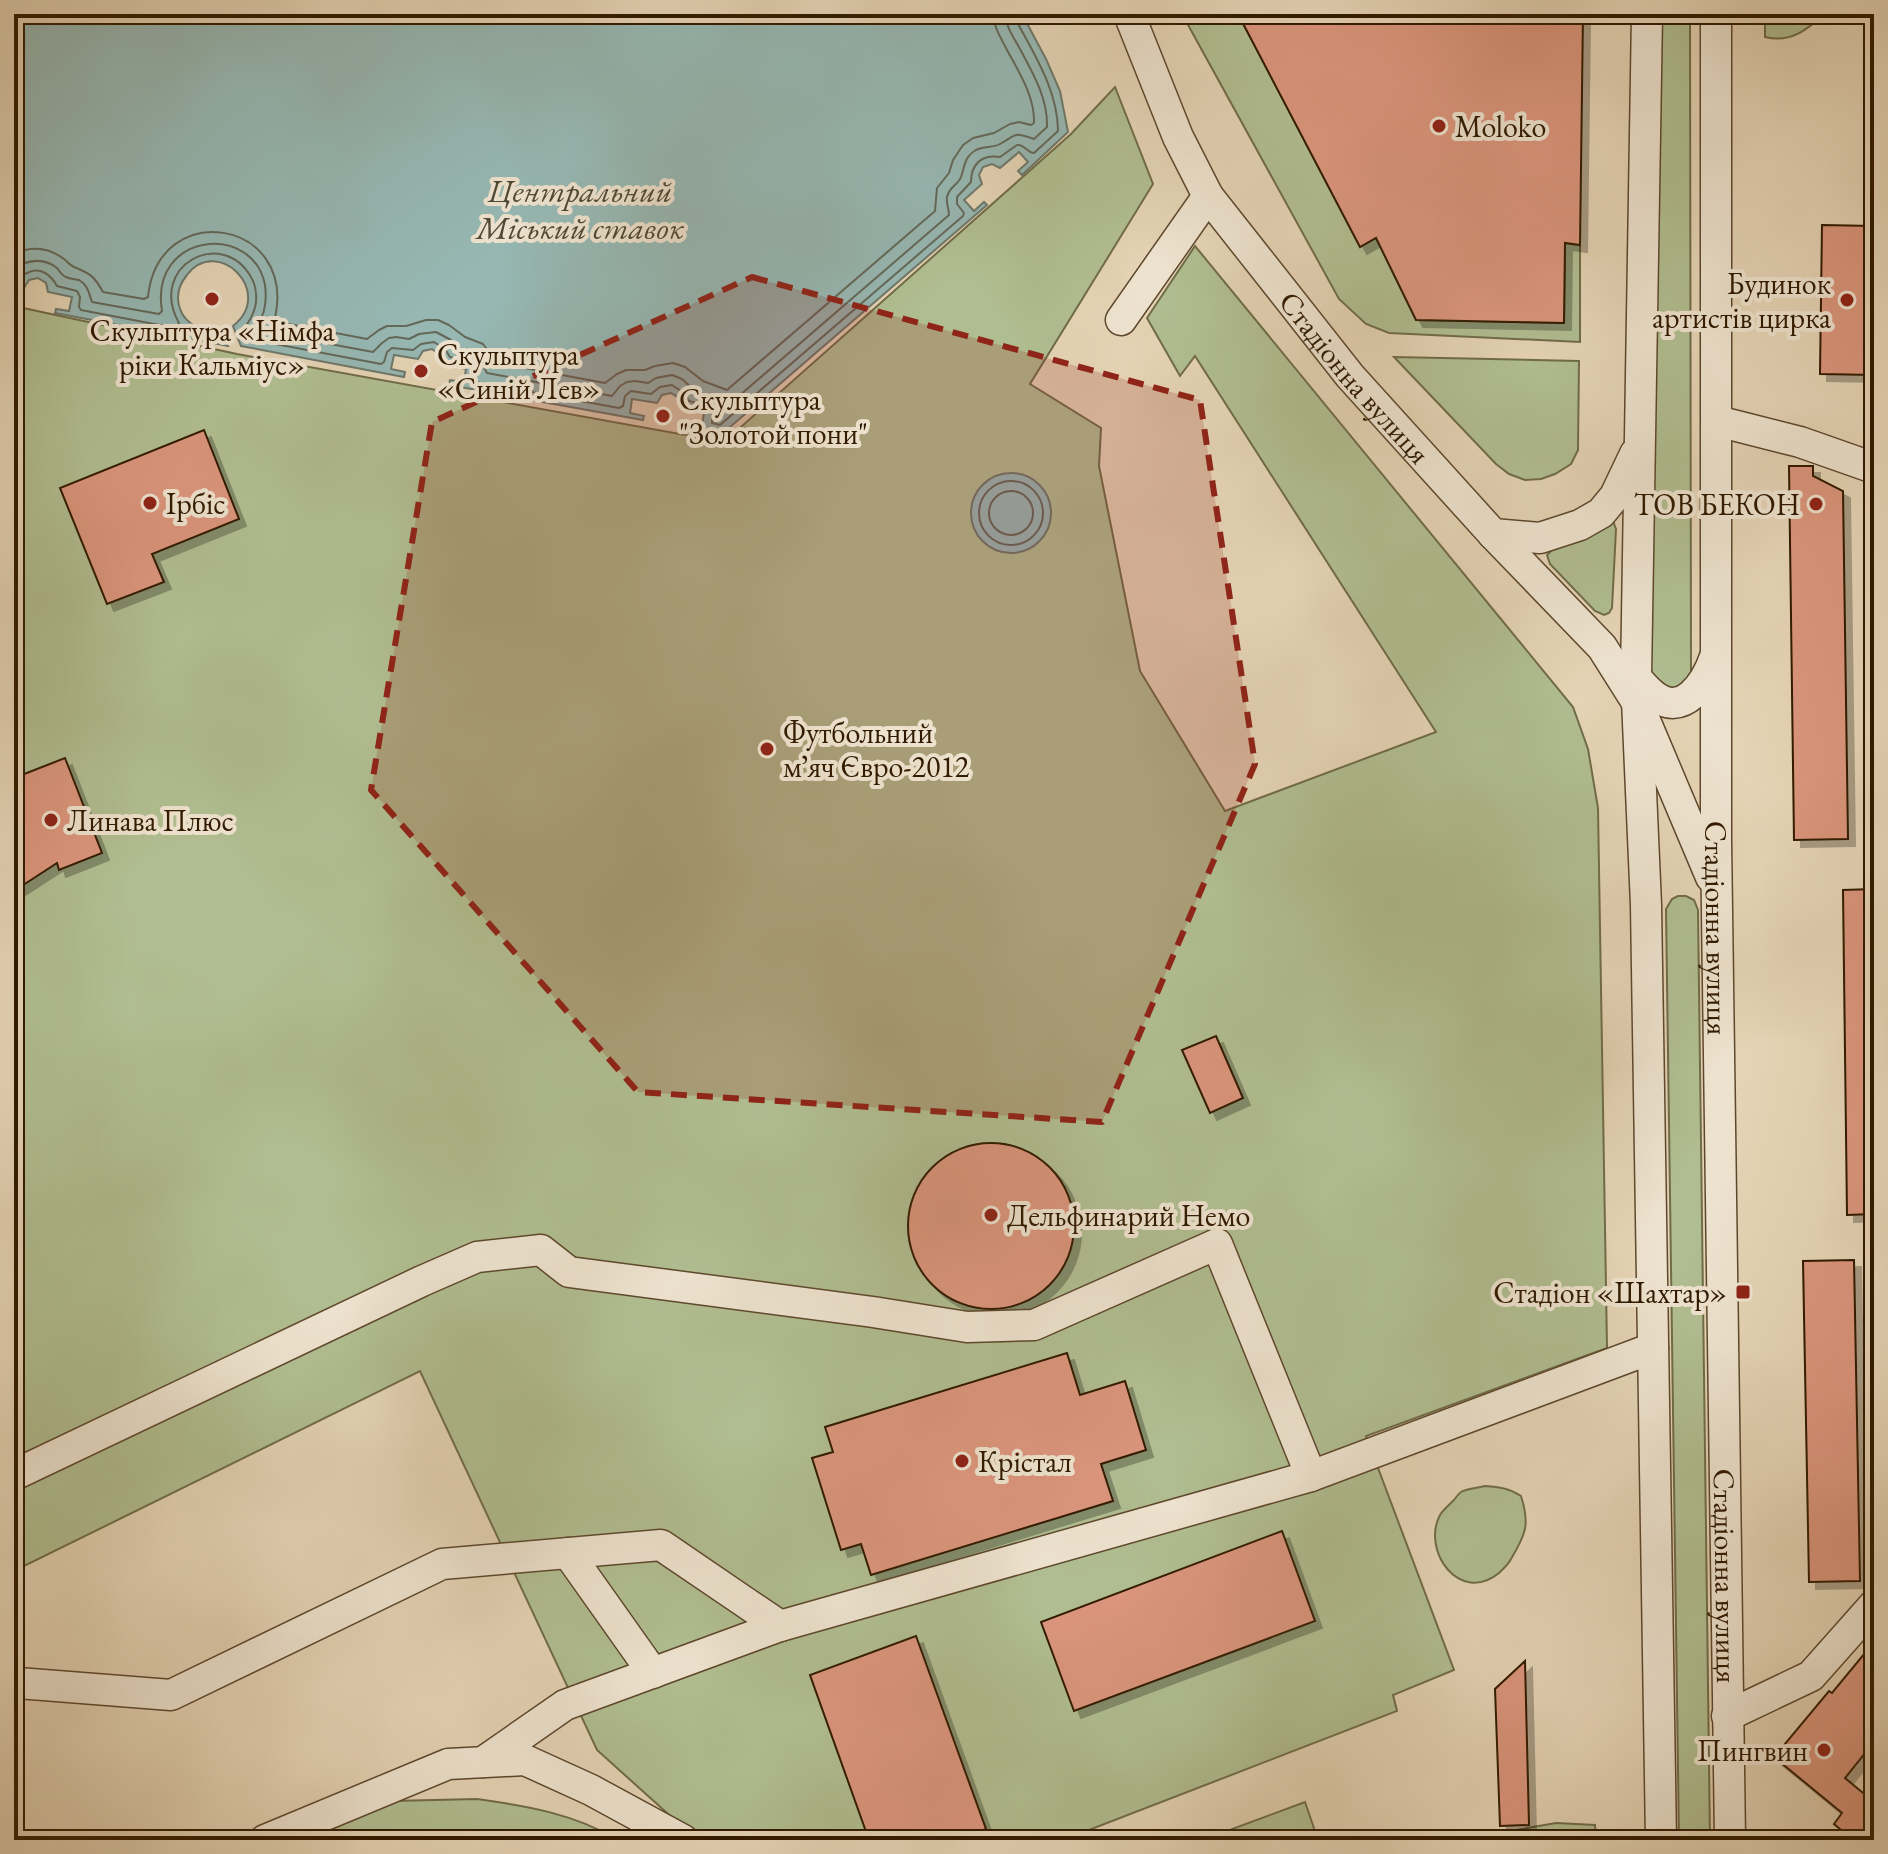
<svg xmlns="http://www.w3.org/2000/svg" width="1888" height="1854" font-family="'EB Garamond',serif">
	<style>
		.green { fill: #b0bd90; stroke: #706c48; stroke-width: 2 }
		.water { fill: #96b7b2; stroke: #6e786b; stroke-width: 2 }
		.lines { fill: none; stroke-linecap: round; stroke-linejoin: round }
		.shore { stroke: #646859; stroke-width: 2 }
		.building { fill: #da957b; stroke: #311a00; stroke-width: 2; filter: url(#shadow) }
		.minor-casing { stroke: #5e482d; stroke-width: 33 }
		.minor { stroke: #ede2ce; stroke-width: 30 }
		.marked { fill: #8f2418; fill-opacity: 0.2; stroke: #8f2418; stroke-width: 6; stroke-dasharray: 16 10; stroke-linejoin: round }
		.poi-dot { fill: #8f2418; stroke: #ede2ce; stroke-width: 3 }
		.labels { text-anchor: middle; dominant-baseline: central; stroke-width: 8; stroke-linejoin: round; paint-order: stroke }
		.poi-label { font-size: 30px; fill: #311a00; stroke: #ede2ce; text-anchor: start }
		.street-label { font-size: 30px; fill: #311a00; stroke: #ede2ce }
		.water-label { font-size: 32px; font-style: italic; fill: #4f4935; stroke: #ede2ce }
	</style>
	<defs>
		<filter id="shadow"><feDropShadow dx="7" dy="7" stdDeviation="0" flood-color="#0004"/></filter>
	</defs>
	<rect width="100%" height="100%" fill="#e4d3b4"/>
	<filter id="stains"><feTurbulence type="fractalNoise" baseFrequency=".0025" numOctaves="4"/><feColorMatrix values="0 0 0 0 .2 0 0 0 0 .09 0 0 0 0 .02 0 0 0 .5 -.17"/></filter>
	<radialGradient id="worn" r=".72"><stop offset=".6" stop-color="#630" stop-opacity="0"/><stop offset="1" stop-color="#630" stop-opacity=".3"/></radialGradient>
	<g class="green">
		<path d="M 1182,14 L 1238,14 L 1360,246 L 1376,238 L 1416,320 L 1564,323 L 1565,243 L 1580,245 L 1580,342 L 1389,333 L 1366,324 L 1339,299 Z"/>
		<path d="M 1661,14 L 1690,14 L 1691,676 L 1680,687 L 1665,688 L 1653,677 L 1649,668 Z"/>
		<path d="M 1765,14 L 1823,14 C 1807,31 1789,43 1765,37 Z"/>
		<path d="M 1115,87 L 1153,184 L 1030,384 L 1101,428 L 1099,466 L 1140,671 L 1225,811 L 1436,732 L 1195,356 L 1180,376 L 1147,318 L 1195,246 L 1573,707 L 1588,749 L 1598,808 L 1607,1348 L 1366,1436 L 1454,1670 L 1393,1695 L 1397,1711 L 1063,1840 L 697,1840 L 597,1750 L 420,1371 L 14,1571 L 14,306 L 237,354 L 724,442 L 1071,134 Z"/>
		<path d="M 1394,357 L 1579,361 L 1578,450 L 1571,464 L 1555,474 L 1541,479 L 1525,480 L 1509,474 L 1496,464 Z"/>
		<path d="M 1613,521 L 1616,529 L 1612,608 L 1609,613 L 1604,615 L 1595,611 L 1550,564 L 1547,555 L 1552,550 L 1582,540 Z"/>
		<path d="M 1678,896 L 1686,896 L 1694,900 L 1698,910 L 1710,1840 L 1679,1840 L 1666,909 L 1672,899 Z"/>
		<path d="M 1485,1486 C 1499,1487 1509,1488 1521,1496 C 1530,1524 1526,1534 1511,1559 C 1508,1565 1504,1568 1499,1573 C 1460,1605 1421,1551 1440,1515 C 1443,1510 1449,1505 1453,1501 C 1456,1498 1458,1494 1461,1492 C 1467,1488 1478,1488 1485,1486 Z"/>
		<path d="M 477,1799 C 527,1806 575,1814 618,1840 L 308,1840 L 391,1801 Z"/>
		<path d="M 1305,1802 L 1317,1837 L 1308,1840 L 1236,1840 L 1232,1829 Z"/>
		<path d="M 1556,1823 L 1595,1825 L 1596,1840 L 1483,1840 L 1481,1836 Z"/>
	</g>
	<g class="water">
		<path d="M 14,14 L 1022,14 L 1046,59 L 1060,91 L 1068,132 L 1022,175 L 1018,171 L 1028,162 L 1019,152 L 1000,168 L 992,164 L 983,167 L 979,175 L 982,184 L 964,200 L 974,211 L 984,202 L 987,205 L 722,434 L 688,429 L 689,423 L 702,426 L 704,412 L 681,407 L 679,398 L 671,393 L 662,395 L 657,403 L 632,399 L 630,413 L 644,416 L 643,420 L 449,385 L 450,380 L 464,382 L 466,369 L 442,364 L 440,355 L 432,349 L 423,351 L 418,359 L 394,355 L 391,369 L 405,372 L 404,377 L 241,346 L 233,326 C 276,292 217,235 187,275 C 182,281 178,290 178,298 C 179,322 201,334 222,330 L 228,346 L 55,313 L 56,309 L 69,311 L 72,297 L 48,292 L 46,283 L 38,278 L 29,280 L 24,288 L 14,286 Z"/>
		<circle cx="1011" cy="513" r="40"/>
	</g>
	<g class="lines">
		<g class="shore">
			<path d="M 14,254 C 31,246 48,247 64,259 C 69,263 68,264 74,267 C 91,274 94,276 103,292 L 144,299 L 148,297 C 158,197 297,219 275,318 L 278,322 L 367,339 L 379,330 L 387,326 L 406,326 L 426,320 L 438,320 L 449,325 L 465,337 L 483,344 L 497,363 L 605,383 L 617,374 L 626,370 L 645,370 L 655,366 L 673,363 L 685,367 L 703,381 L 727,390 L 935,211 L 937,188 L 949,173 L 953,160 L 963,145 L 973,138 L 994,133 L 1010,124 L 1019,122 L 1031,125 L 1034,123 C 1035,97 1019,72 1007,50 C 1001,38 994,28 993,14"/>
			<path d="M 14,268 C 28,260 43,257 57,268 C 59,271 63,276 66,277 C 70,279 75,279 79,280 C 88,285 89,294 92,302 L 159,314 L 162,311 C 149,232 253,222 265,285 C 267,300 266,313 257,326 L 260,331 L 373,352 L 382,343 L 389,338 L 396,337 L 409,339 L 419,334 L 436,332 L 451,340 L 458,348 L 470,351 L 477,355 L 487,373 L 612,396 L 620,386 L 627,382 L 635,381 L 648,383 L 656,378 L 672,375 L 682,379 L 696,392 L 712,396 L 721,407 L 725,408 L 949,215 C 949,209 946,203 947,197 C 949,187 958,185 961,177 C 965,166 964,157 976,150 C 984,146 993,148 1000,144 C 1018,134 1012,132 1034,139 L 1047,127 C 1048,99 1033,73 1020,49 C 1014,38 1006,27 1005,14"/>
			<path d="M 14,278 C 19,278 22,275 27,273 C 40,266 51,275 57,286 L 77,291 L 80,297 L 79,307 L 81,310 L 175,328 L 179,323 C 147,266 222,226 251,277 C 257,287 258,302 253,313 C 251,319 247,324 244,329 L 249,339 L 381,364 L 384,362 L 387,352 L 392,348 L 413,350 L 421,344 L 434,342 L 445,349 L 450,357 L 470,362 L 474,368 L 473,379 L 476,382 L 619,408 L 623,406 L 625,396 L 631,391 L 651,394 L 660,387 L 672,385 L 684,393 L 689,401 L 709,406 L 712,412 L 712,423 L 720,425 L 963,216 L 964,213 L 957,204 L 957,197 L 971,182 C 971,164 982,154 1000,157 L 1017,145 C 1025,144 1027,153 1034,153 L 1058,131 C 1058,91 1034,54 1016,20 L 1015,14"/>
			<circle cx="1011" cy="513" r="32"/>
			<circle cx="1011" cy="513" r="22"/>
		</g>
	</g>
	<g class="building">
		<path d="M 1238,14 L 1583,14 L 1580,245 L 1565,243 L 1564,323 L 1416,320 L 1376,238 L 1360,247 Z"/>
		<path d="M 1822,225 L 1874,226 L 1874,375 L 1820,374 Z"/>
		<path d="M 204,430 L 239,519 L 152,554 L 164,582 L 107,604 L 60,488 Z"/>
		<path d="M 1789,466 L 1813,466 L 1813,476 L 1843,491 L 1848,839 L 1794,840 Z"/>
		<path d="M 65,758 L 102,853 L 59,870 L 57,863 L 14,891 L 14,778 Z"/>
		<path d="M 1874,889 L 1874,1214 L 1847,1215 L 1843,890 Z"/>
		<path d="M 1216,1036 L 1243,1098 L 1210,1113 L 1182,1050 Z"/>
		<circle cx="991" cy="1226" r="83"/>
		<path d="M 1854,1260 L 1860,1581 L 1809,1582 L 1803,1261 Z"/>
		<path d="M 1067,1353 L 1080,1395 L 1125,1381 L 1146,1450 L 1101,1464 L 1113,1501 L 871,1575 L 861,1544 L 841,1550 L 812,1458 L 833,1452 L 825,1427 Z"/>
		<path d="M 1282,1531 L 1315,1621 L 1074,1711 L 1041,1622 Z"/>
		<path d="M 916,1636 L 986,1829 L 955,1840 L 869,1840 L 810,1675 Z"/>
		<path d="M 1874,1642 L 1874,1742 L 1845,1778 L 1874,1802 L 1874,1840 L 1853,1840 L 1834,1824 L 1842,1813 L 1774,1757 L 1829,1691 L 1832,1693 Z"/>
		<path d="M 1525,1661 L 1529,1825 L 1500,1826 L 1495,1689 Z"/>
	</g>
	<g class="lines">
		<defs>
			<g id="minor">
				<path id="s1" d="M 1129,14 L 1178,137 L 1208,196 L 1350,376 L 1493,534 L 1602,647 L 1638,704 L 1711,877"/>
				<path d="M 1647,14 L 1636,677 L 1646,905 L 1661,1840"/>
				<path id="s2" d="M 1716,14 L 1716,840 L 1730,1840"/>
				<path d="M 1121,320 L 1208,196"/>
				<path d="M 1717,421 L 1800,442 L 1874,468"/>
				<path d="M 1493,534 L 1540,538 L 1580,525 L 1601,513 L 1615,496 L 1635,454"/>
				<path d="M 1630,672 C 1638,679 1644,688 1653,695 C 1683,719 1706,683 1715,657"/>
				<path d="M 14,1475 L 422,1281 L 477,1257 L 541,1250 L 569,1272 L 873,1312 L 967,1327 L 1034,1325 L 1217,1244 L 1311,1476"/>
				<path d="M 568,1553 L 653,1673"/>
				<path d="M 14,1685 L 18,1683 L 171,1695 L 442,1564 L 661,1545 L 780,1626"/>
				<path d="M 1727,1716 L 1811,1676 L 1874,1605"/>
				<path d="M 483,1762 L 565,1705 L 780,1626 L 1311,1476 L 1653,1348"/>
				<path d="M 265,1840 L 448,1764 L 525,1760 L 591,1790 L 683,1840"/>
			</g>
		</defs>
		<use href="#minor" class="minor-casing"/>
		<use href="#minor" class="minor"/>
	</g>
	<path class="marked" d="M 752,277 L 1200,400 L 1255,764 L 1102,1122 L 638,1092 L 371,790 L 432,422 Z"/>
	<g class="poi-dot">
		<circle cx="1439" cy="126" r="8"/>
		<circle cx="212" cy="299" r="8"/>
		<circle cx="1847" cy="300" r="8"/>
		<circle cx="421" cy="371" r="8"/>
		<circle cx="663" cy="416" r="8"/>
		<circle cx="150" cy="503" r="8"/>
		<circle cx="1816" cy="504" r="8"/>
		<circle cx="767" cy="749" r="8"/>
		<circle cx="51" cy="820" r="8"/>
		<circle cx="991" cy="1215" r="8"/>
		<rect x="1735" y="1284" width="16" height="16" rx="4"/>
		<circle cx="962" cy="1461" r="8"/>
		<circle cx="1824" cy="1750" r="8"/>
	</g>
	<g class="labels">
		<g class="poi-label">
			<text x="1455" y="126">Moloko</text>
			<text x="1831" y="283" text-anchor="end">Будинок<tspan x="1831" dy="34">артистів цирка</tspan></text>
			<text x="212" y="330" text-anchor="middle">Скульптура «Німфа<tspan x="212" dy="34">ріки Кальміус»</tspan></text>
			<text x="437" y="354">Скульптура<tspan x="437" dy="34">«Синій Лев»</tspan></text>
			<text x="679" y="399">Скульптура<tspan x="679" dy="34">"Золотой пони"</tspan></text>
			<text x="166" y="503">Ірбіс</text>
			<text x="1800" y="504" text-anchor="end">ТОВ БЕКОН</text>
			<text x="783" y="732">Футбольний<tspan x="783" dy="34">мʼяч Євро-2012</tspan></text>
			<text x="67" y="820">Линава Плюс</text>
			<text x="1007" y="1215">Дельфинарий Немо</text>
			<text x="1727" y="1292" text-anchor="end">Стадіон «Шахтар»</text>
			<text x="978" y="1461">Крістал</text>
			<text x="1808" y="1750" text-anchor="end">Пингвин</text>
		</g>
		<g class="street-label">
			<text stroke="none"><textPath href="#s1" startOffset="432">Стадіонна вулиця</textPath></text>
			<text stroke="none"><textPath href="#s2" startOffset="914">Стадіонна вулиця</textPath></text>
			<text stroke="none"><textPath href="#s2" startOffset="1562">Стадіонна вулиця</textPath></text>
		</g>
		<g class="water-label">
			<text x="580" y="191">Центральний<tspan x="580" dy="37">Міський ставок</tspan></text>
		</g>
	</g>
	<rect width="1888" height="1854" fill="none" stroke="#e4d3b4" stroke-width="48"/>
	<rect x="16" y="16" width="1856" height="1822" fill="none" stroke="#311a00" stroke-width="4"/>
	<rect x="24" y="24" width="1840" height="1806" fill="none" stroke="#311a00" stroke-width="2"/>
	<rect width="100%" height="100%" filter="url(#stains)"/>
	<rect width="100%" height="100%" fill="url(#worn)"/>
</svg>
